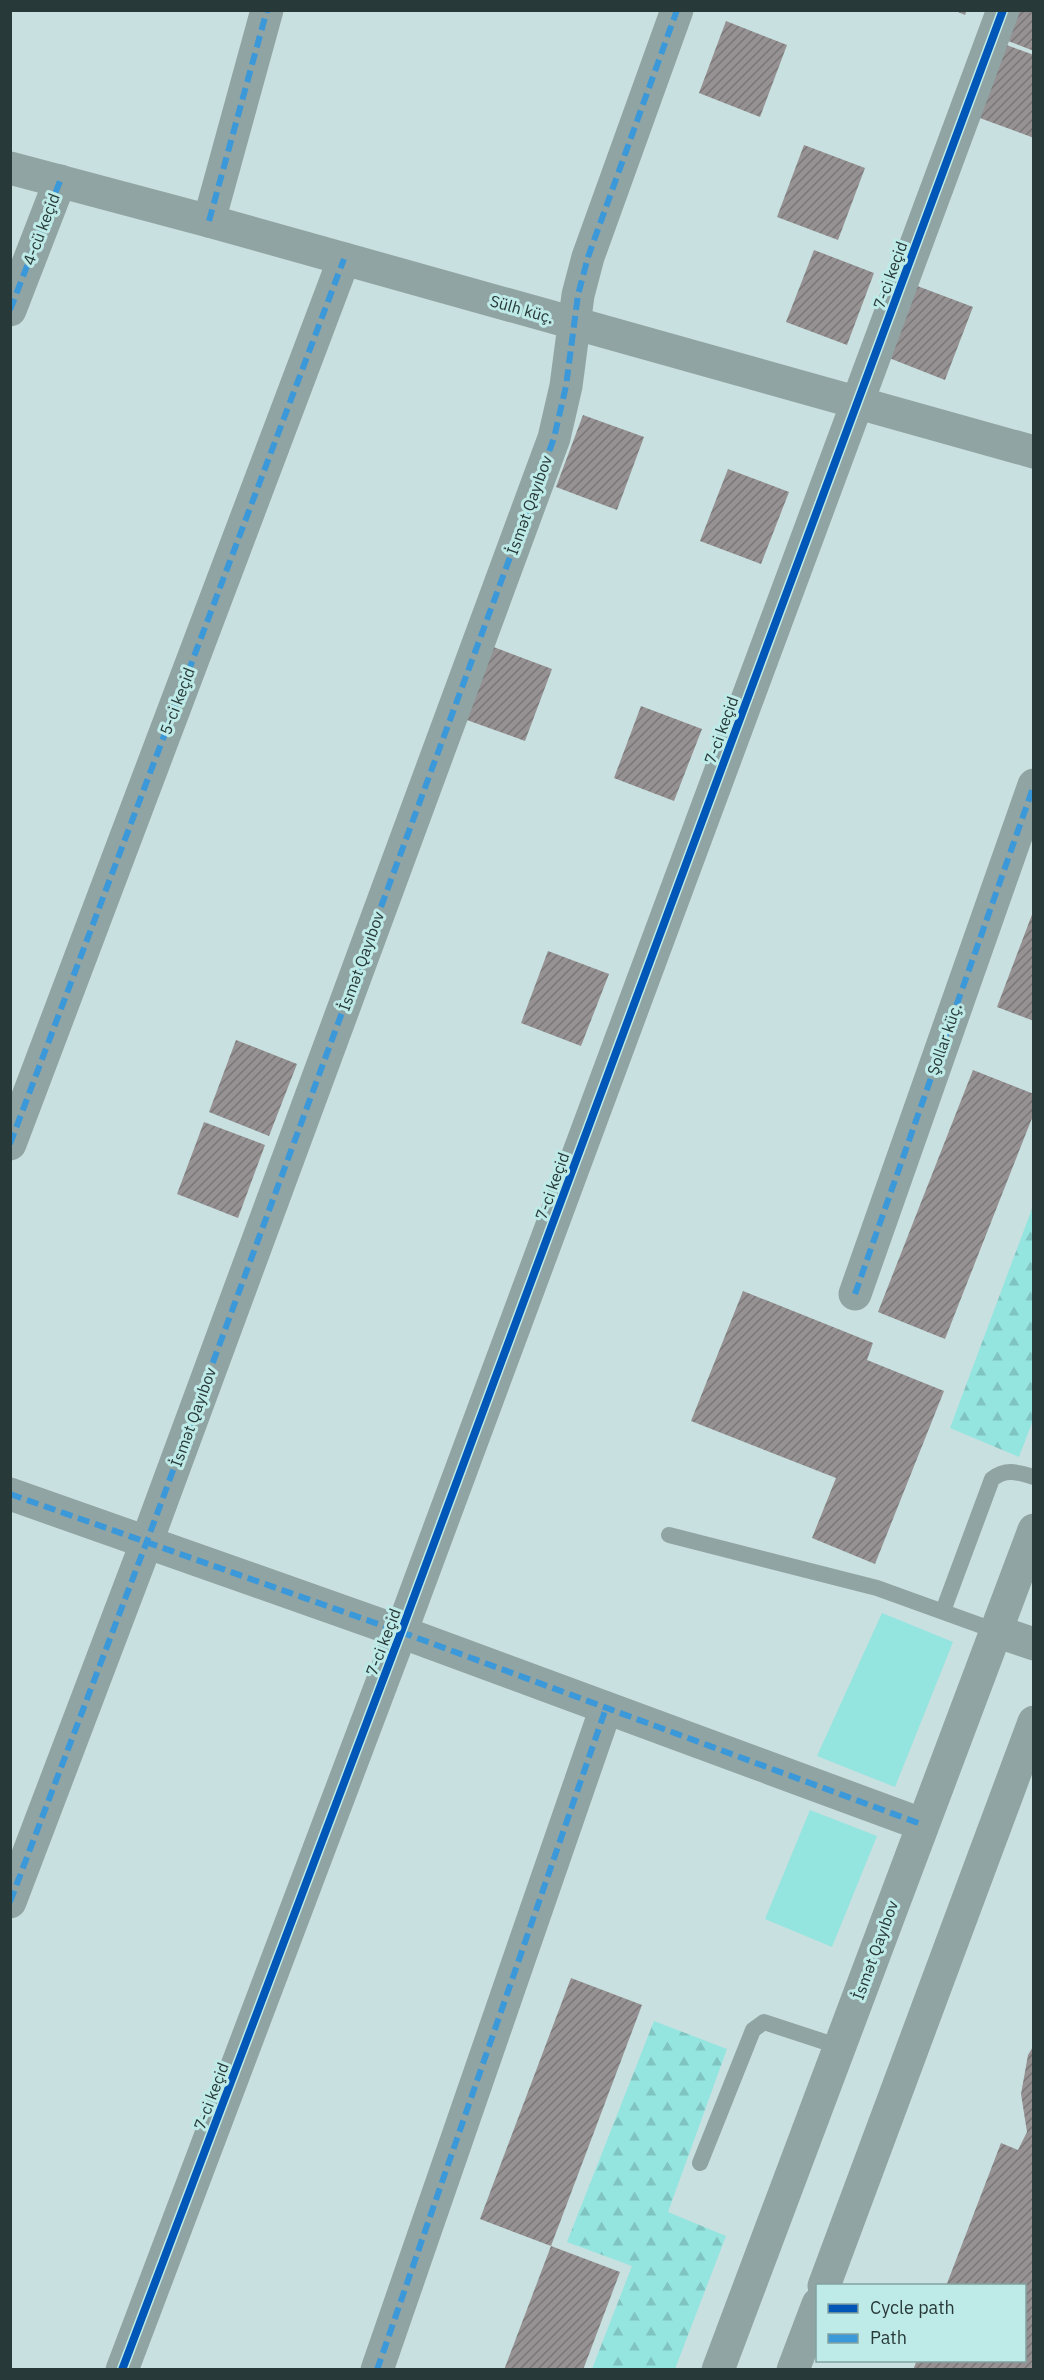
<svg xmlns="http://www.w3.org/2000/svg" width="1044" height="2380" font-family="'IBM Plex Sans',sans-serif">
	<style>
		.grass { fill: #94e4e0 }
		.forest { fill: url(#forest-firs) }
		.building { fill: url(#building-hatch) }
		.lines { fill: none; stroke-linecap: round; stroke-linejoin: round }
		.service { stroke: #91a4a4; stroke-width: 16 }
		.minor { stroke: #91a4a4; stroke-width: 33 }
		.tertiary { stroke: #91a4a4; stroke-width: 33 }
		.quiet { stroke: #3b98d9; stroke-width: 6; stroke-dasharray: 12 6; stroke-linecap: butt }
		.cycleway-casing { stroke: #beeae7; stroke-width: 11 }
		.cycleway { stroke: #0057b8; stroke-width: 8 }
		.labels { text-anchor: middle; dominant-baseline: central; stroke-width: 6; stroke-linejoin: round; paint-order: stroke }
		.street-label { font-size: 16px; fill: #273938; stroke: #beeae7 }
	</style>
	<defs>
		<pattern id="forest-firs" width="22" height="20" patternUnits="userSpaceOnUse" patternTransform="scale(1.5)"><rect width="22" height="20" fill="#94e4e0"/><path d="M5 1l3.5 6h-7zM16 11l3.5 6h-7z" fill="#80c4c1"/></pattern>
		<pattern id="building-hatch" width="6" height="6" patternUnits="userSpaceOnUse" patternTransform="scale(1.5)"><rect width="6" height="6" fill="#969192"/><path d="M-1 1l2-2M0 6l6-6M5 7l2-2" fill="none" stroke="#7a7778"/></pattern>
	</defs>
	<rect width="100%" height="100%" fill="#c8e0df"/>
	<g class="grass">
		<path d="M 882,1613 L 953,1642 L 895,1787 L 817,1756 Z"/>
		<path d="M 810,1810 L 877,1836 L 832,1947 L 765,1919 Z"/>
	</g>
	<g class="forest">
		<path d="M 1033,1206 L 1033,1420 L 1019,1457 L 950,1428 Z"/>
		<path d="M 654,2021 L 727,2049 L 668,2212 L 726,2236 L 675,2369 L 592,2369 L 632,2266 L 567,2242 Z"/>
	</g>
	<g class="building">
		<path d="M 953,10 L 967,10 L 965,15 Z"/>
		<path d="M 1014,10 L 1034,10 L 1034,51 L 1003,39 Z"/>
		<path d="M 726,21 L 787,45 L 760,117 L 699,93 Z"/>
		<path d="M 1004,44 L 1034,55 L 1034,138 L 977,117 Z"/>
		<path d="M 804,145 L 865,168 L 838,240 L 777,217 Z"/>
		<path d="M 814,250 L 874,273 L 847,345 L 786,322 Z"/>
		<path d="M 912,284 L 973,307 L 945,380 L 884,356 Z"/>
		<path d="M 583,415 L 644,437 L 617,510 L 556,487 Z"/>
		<path d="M 728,469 L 789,492 L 761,564 L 700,541 Z"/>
		<path d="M 491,646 L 552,669 L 525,741 L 464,719 Z"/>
		<path d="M 641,706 L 702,729 L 674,801 L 614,778 Z"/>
		<path d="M 1033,912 L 1034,913 L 1034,1021 L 997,1007 Z"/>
		<path d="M 548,951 L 609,974 L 581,1046 L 521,1023 Z"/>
		<path d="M 236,1040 L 297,1064 L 269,1136 L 209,1112 Z"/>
		<path d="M 973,1070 L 1034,1094 L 1034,1113 L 945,1339 L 878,1312 Z"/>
		<path d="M 204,1122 L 265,1145 L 238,1218 L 177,1194 Z"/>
		<path d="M 743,1291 L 873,1343 L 867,1360 L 944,1391 L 875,1564 L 812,1538 L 836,1478 L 691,1421 Z"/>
		<path d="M 571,1978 L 642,2005 L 551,2246 L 480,2219 Z"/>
		<path d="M 1034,2045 L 1034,2370 L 913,2370 L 917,2360 L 1024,2360 L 1024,2286 L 946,2286 L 1001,2143 L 1018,2150 L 1027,2132 L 1021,2094 L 1028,2055 Z"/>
		<path d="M 551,2246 L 620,2272 L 583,2370 L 504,2370 Z"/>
	</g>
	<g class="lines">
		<g class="service">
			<path d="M 669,1535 L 877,1588 L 996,1631"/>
			<path d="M 943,1611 L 992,1479 C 1006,1468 1017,1472 1034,1477"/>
			<path d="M 700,2163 L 753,2030 L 764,2022 L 840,2047"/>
		</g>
		<g class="minor">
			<path d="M 209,221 L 267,10"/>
			<path d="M 10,310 L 60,181"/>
			<path d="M 10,1144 L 344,259"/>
			<path d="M 855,1294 L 1034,785"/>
			<path d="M 10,1494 L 401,1632 L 921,1824"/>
			<path d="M 10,1902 L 147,1541 L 554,438 L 566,386 L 578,295 L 588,257 L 677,10"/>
			<path d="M 122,2370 L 401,1632 L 1003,10"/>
			<path d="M 377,2370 L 606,1708"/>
		</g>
		<g class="tertiary">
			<path d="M 10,168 L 209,221 L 1034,452"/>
			<path d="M 996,1631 L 1034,1644"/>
			<path d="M 824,2286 L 1034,1722"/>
			<path d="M 718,2370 L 1034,1530"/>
			<path d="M 793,2370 L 818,2304"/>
		</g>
		<g class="quiet">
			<path d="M 209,221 L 267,10"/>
			<path d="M 10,310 L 60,181"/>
			<path d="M 10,1144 L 344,259"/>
			<path d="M 855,1294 L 1034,785"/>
			<path d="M 10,1494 L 401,1632 L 921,1824"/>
			<path d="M 10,1902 L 147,1541 L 554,438 L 566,386 L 578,295 L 588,257 L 677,10"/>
			<path d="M 377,2370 L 606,1708"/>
		</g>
		<defs>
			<path id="cycleway" d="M 122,2370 L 401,1632 L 1003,10"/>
		</defs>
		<use href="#cycleway" class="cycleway-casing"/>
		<use href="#cycleway" class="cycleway"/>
	</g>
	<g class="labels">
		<g class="street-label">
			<text transform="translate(41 229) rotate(-69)">4-cü keçid</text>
			<text transform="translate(890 275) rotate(-70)">7-ci keçid</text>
			<text transform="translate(522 309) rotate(16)">Sülh küç.</text>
			<text transform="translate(529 505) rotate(-70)">İsmət Qayıbov</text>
			<text transform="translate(177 701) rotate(-69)">5-ci keçid</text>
			<text transform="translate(721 730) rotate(-70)">7-ci keçid</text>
			<text transform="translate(361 961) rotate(-70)">İsmət Qayıbov</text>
			<text transform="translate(944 1039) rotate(-71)">Şollar küç.</text>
			<text transform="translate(552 1186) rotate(-70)">7-ci keçid</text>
			<text transform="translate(193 1417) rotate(-70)">İsmət Qayıbov</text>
			<text transform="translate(383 1642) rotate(-69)">7-ci keçid</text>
			<text transform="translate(875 1950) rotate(-70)">İsmət Qayıbov</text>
			<text transform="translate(211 2096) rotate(-69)">7-ci keçid</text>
		</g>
	</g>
	<rect width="1044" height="2380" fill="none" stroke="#273938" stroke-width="24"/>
	<rect x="816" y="2284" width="210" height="78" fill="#beeae7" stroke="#82a3a1" stroke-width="1.5"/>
	<rect x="828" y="2304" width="30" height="9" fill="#0057b8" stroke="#82a3a1" stroke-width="1.5"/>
	<text x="870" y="2314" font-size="18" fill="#273938">Cycle path</text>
	<rect x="828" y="2334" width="30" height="9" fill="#3b98d9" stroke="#82a3a1" stroke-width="1.5"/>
	<text x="870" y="2344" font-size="18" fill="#273938">Path</text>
</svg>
